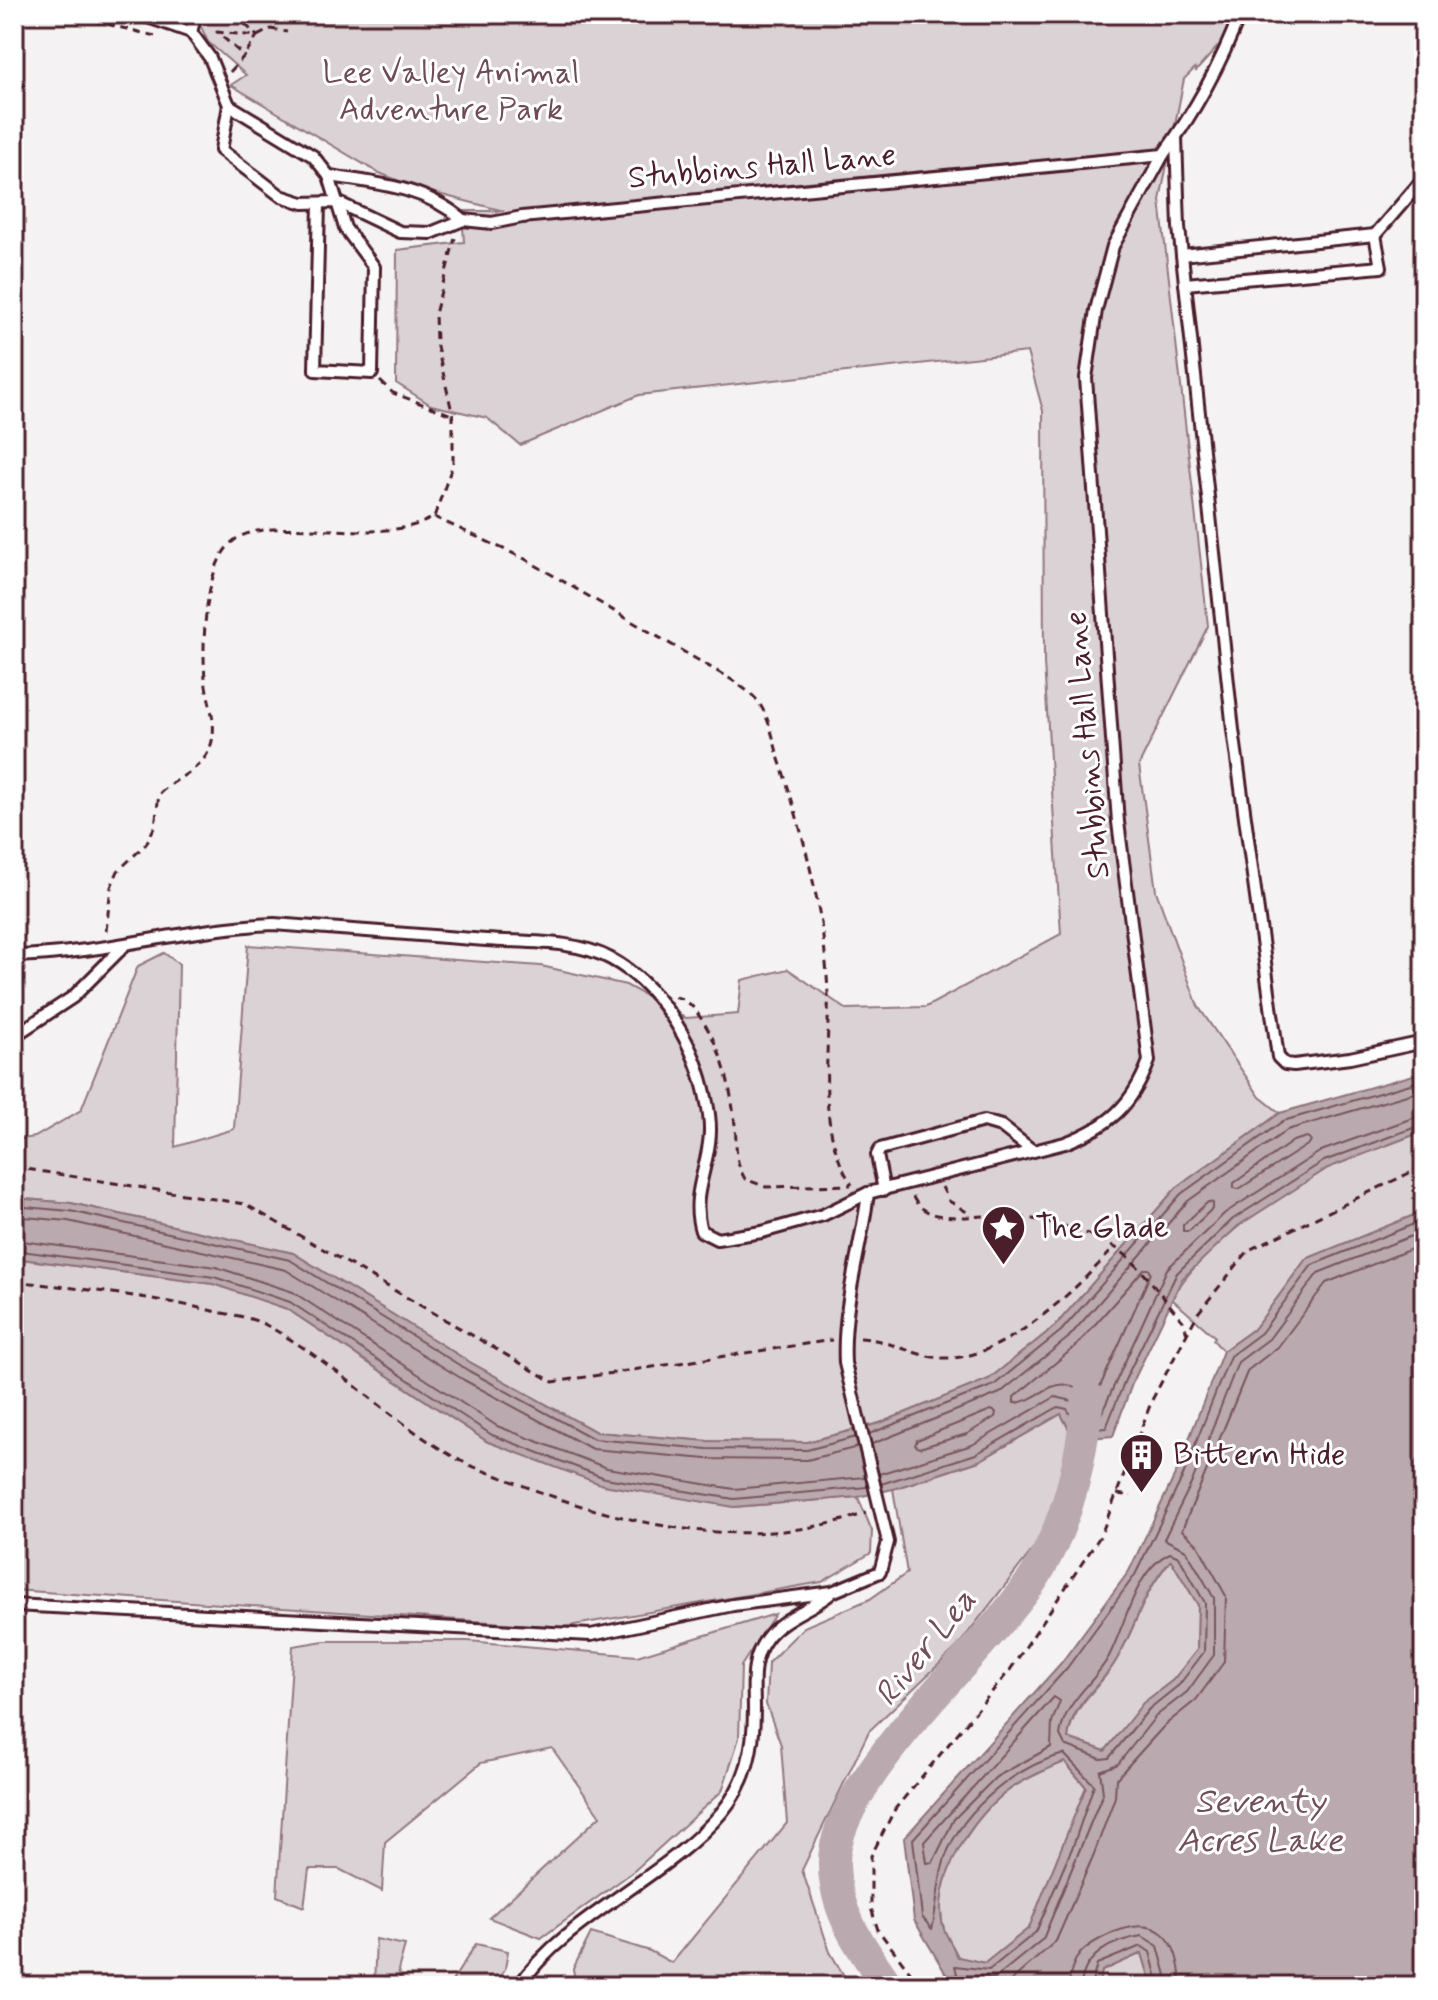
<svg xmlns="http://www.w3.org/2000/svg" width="1438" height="2000" font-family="Mynerve,sans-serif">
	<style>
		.green { fill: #dbd2d5; stroke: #927880; stroke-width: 2 }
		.water { fill: #baa9ae; stroke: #8d727a; stroke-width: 2; fill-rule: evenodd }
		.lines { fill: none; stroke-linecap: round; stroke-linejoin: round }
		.shore { stroke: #77565f; stroke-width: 2 }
		.river { stroke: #baa9ae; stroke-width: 32 }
		.service-casing { stroke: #4a1f2b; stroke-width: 16 }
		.path { stroke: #4a1f2b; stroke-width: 3; stroke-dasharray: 8 6; stroke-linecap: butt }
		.service { stroke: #fff; stroke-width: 10 }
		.labels { text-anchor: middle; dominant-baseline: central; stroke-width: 6; stroke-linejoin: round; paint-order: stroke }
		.park-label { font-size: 32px; fill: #6e4c56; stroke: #fff }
		.street-label { font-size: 32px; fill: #4a1f2b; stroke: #fff }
		.poi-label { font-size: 32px; fill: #4a1f2b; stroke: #fff; text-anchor: start }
		.water-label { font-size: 34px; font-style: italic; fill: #714f59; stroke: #fff }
	</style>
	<rect width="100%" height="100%" fill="#f4f2f2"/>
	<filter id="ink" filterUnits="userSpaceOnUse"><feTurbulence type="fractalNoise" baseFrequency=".0125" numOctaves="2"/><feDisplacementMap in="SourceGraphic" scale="16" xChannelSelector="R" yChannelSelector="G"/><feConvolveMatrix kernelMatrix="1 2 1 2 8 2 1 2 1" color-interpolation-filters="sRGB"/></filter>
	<g filter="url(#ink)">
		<g class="green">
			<path d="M 195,14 L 1247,14 L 1196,71 L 1195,68 L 1184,79 L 1160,200 L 1208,626 L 1139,765 L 1156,891 L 1198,1006 L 1260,1097 L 1280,1113 L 1176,1188 L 1055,1326 L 989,1379 L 880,1423 L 807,1442 L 708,1441 L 596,1432 L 473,1364 L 293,1253 L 71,1203 L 14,1198 L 14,1140 L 35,1137 L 81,1110 L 138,966 L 164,953 L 179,964 L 175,1147 L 234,1129 L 248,945 L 541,966 L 626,985 L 686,1018 L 738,1014 L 742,980 L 788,969 L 846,1009 L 926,1007 L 1061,934 L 1044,663 L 1043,411 L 1027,352 L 639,395 L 520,445 L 487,418 L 431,405 L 396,383 L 397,250 L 464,242 L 462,211 L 504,211 L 419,189 L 377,172 L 231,85 L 246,75 L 208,42 Z"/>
			<path d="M 1424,1131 L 1424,1211 L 1306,1259 L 1255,1328 L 1223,1351 L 1213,1340 L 1215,1337 L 1172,1299 C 1194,1254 1285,1186 1331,1166 C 1362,1153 1393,1143 1424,1131 Z"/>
			<path d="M 14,1258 L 213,1284 L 287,1309 L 488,1442 L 734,1507 L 858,1497 L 872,1531 L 871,1553 L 822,1582 L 563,1627 L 14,1590 Z"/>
			<path d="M 1061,1414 L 1074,1439 L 1041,1539 L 957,1647 L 869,1731 L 802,1870 L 830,1952 L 850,1986 L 576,1986 L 573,1969 L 591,1933 L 650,1951 L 672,1963 L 787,1823 L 781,1745 L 766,1704 L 768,1663 L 804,1627 L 870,1599 L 907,1573 L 893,1489 L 979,1461 Z"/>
			<path d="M 1171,1560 L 1198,1605 L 1197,1650 L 1173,1680 L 1143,1704 L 1105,1751 L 1068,1738 C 1073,1704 1097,1691 1114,1664 C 1137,1628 1140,1596 1171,1560 Z"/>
			<path d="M 775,1614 L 741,1666 L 739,1738 L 722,1791 L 634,1871 L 541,1938 L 489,1918 L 600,1816 L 552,1748 L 481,1763 L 385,1842 L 382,1891 L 339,1869 L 309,1869 L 304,1907 L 277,1896 L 293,1646 L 324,1641 L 468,1641 L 637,1656 Z"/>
			<path d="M 1064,1761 L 1086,1787 L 1029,1928 L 985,1963 L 958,1957 C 954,1948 947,1938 944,1929 C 929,1883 973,1816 1009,1790 C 1025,1778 1047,1770 1064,1761 Z"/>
			<path d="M 376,1939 L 405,1945 L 398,1970 L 403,1986 L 283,1986 L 283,1981 L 374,1986 Z"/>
			<path d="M 476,1944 L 508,1951 L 505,1969 L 494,1986 L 449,1986 Z"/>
			<path d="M 1142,1953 L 1152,1986 L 1098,1986 L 1102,1971 Z"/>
		</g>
		<g class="water">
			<path d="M 1424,1072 L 1424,1131 L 1328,1168 L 1238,1226 L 1182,1279 L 1132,1384 L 1113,1436 L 1074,1439 L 1061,1414 L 979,1461 L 893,1489 L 858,1497 L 734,1507 L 603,1485 L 488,1442 L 287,1309 L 213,1284 L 14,1258 L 14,1198 L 71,1203 L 293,1253 L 473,1364 L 596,1432 L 708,1441 L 807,1442 L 880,1423 L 989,1379 L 1055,1326 L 1176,1188 L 1280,1113 Z"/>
			<path d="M 1424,1211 L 1424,1986 L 1152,1986 L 1142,1953 L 1102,1971 L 1098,1986 L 953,1986 L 914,1920 L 904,1838 L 1061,1663 L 1129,1571 L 1175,1475 L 1223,1351 L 1255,1328 L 1306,1259 ZM 1171,1560 L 1198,1605 L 1197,1650 L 1173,1680 L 1143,1703 L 1105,1751 L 1068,1738 C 1071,1704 1097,1690 1114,1664 C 1136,1629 1141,1593 1171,1560 ZM 1065,1762 L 1086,1787 L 1029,1928 L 985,1963 L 958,1957 C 954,1948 947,1938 944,1929 C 929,1883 973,1815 1009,1790 C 1025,1778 1047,1769 1065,1762 Z"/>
		</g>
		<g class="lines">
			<g class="shore">
				<path d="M 1307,1137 L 1311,1140 L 1309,1144 L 1239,1189 L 1234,1188 L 1234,1183 L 1293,1141 Z"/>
				<path d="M 1208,1202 L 1213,1203 L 1213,1208 L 1189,1231 L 1183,1231 L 1183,1225 Z"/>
				<path d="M 14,1206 L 70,1211 L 290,1260 L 469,1371 L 594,1439 L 707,1449 L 807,1450 L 856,1437"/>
				<path d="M 14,1216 L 68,1221 L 286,1270 L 464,1380 L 592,1449 L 707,1459 L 807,1460 L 858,1447"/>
				<path d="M 14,1240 L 216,1267 L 293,1292 L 497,1426 L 607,1468 L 734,1489 L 865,1477"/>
				<path d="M 14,1250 L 214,1277 L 290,1302 L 492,1435 L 605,1478 L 734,1499 L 867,1487"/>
				<path d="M 1144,1269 L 1149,1269 L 1151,1273 L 1094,1400 L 1089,1401 C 1058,1363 1043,1402 1014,1403 L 1014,1397 L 1076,1346 Z"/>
				<path d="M 991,1410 L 996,1412 L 995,1417 L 967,1434 L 919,1448 L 915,1445 L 917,1440 Z"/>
				<path d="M 869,1434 L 994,1385 L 1061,1331 L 1181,1194 L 1283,1121 L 1424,1080"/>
				<path d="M 872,1444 L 1000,1393 L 1068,1338 L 1188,1201 L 1287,1130 L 1424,1090"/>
				<path d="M 879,1474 L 972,1445 L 1055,1397 L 1073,1401 L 1086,1420 L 1099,1419 L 1167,1269 L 1225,1213 L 1321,1151 L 1424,1114"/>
				<path d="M 881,1484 L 976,1454 L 1058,1407 L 1067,1409 L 1080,1430 L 1106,1428 L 1125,1380 L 1177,1273 L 1233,1219 L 1324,1161 L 1424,1124"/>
				<path d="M 1170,1553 L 1179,1557 L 1205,1603 L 1204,1652 L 1179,1685 L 1149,1709 L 1109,1758 L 1101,1759 L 1065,1745 L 1060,1735 C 1065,1700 1092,1686 1108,1658 C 1125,1627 1135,1569 1170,1553 Z"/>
				<path d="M 1054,1697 L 1060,1701 L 1052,1722 L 1051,1747 L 996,1777 L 954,1819 L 933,1862 L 927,1863 L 924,1842 Z"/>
				<path d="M 960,1986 L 955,1966 L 989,1970 L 1036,1932 L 1073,1846 L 1094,1785 L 1064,1754 C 1013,1767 954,1816 942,1869 C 939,1880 934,1925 932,1929 L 922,1917 L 913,1839 L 1067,1668 L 1135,1575 L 1182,1478 L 1230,1356 L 1261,1333 L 1312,1265 L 1424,1220"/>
				<path d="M 970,1986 L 973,1979 L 995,1978 L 1043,1939 L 1103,1793 L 1100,1771 L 1118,1764 L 1156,1716 L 1187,1692 L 1214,1655 L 1214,1598 L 1186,1550 L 1164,1539 L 1192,1482 L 1238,1362 L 1269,1339 L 1318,1273 L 1424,1231"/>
				<path d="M 1005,1986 L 1056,1941 L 1094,1854 L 1115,1797 L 1116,1779 L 1165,1725 L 1196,1700 L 1224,1662 L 1226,1596 L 1198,1545 L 1182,1530 L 1248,1370 L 1278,1347 L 1326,1283 L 1424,1244"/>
				<path d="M 1069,1986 C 1070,1955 1086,1945 1112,1933 C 1159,1913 1179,1939 1181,1986"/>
				<path d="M 1081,1986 C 1083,1955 1113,1940 1142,1936 L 1158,1946 L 1169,1986"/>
				<path d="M 1091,1986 L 1097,1964 L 1141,1946 L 1150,1952 L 1159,1986"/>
			</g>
			<path class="river" d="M 888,1986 C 862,1949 835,1913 834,1866 C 830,1782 987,1650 1035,1576 C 1069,1521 1081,1460 1088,1397"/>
			<defs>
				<g id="service">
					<path d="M 139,14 L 191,32 L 210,58 L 229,105 L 313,156 L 329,176 L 345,228 L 374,267 L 372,373 L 315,370 L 319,204"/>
					<path d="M 191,32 L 196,14"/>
					<path d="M 229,105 L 221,150 L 281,196 L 303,203 L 337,202 L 400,232 L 431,233 L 463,220 L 492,223 L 522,217 L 1163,155 C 1196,110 1220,66 1240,14"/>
					<path d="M 1176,137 L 1179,227 L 1233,730 L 1278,1057 L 1285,1064 L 1294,1065 L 1350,1058 L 1424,1042"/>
					<path d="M 329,176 C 377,183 425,187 463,220"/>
					<path d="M 1182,255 L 1375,235 L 1424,178"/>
					<path d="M 1185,284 L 1381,267 L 1375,235"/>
					<path d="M 14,956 C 102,954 186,928 274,924 C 344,929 415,934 486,940 C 525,943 575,939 611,959 C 657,984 692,1039 704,1089 C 708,1106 712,1125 709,1143 C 705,1175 691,1198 701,1231 L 717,1239 L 762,1232 L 823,1215 L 868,1193 L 1065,1143 C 1109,1126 1132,1106 1149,1061 L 1118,822 L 1086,378 L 1096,310 L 1113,246 L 1163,155"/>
					<path d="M 14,1036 L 73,997 L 123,947"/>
					<path d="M 884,1190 L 877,1155 L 880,1149 L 984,1121 L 1001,1126 L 1033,1151"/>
					<path d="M 14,1605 L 591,1635 L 733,1605 L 832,1592 L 880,1572 L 888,1542 L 845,1363 C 842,1305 861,1251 868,1193"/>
					<path d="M 519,1986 C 564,1918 668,1877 722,1812 C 747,1782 754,1748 754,1710 C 754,1684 750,1661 766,1639 C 781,1618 810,1610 830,1594"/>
				</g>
			</defs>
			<use href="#service" class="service-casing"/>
			<g class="path">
				<path d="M 66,14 L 155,36"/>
				<path d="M 235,14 L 257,36 L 244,56"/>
				<path d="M 230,72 L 244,56 L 217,32 L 257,36 L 271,29 L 287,32"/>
				<path d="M 380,381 L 393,393 L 452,415"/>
				<path d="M 434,517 L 525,559 L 732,680 C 740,686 750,692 756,699 C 768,713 773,738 778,756 C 803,832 825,913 828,994 C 830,1058 815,1128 852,1185"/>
				<path d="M 106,931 L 111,887 L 118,871 L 146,844 L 155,826 L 159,794 C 174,779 201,770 209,750 C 220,725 207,702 205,678 C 202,643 204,560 236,539 C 278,512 378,549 434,517 L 453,464 L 453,416 L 436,342 L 435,314 L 455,238"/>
				<path d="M 675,997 C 688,999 695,1009 702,1020 C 723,1051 731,1088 735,1125 C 737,1145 734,1161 745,1179 L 766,1187 L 851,1185"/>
				<path d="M 14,1167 L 245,1204 L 553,1382 L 832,1340"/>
				<path d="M 942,1187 L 949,1201 L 970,1214"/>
				<path d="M 913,1197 C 928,1229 982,1212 1011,1216 C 1047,1220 1085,1229 1116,1248 C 1138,1261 1165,1301 1183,1321 L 1187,1333"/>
				<path d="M 14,1281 C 82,1289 151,1296 217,1312 C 232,1315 250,1317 264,1324 C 332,1360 386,1417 452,1456 C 472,1468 497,1475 519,1484 C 629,1527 751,1553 866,1513"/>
				<path d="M 860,1338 C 889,1339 914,1357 943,1358 C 1004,1361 1075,1290 1114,1248"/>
				<path d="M 1117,1494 L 1131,1496"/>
				<path d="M 921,1986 L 878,1930 L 871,1908 L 871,1856 L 895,1809 L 1010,1670 L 1101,1535 L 1152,1400 L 1198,1313 L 1249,1250 L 1424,1166"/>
			</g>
			<use href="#service" class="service"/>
		</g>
	</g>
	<defs>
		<symbol id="sight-pin" viewBox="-11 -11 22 30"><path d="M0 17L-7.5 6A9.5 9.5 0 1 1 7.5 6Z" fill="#4a1f2b" stroke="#fff"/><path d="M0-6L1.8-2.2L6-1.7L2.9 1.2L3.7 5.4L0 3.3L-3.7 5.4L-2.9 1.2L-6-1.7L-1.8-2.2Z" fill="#fff"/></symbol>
		<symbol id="building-pin" viewBox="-11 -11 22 30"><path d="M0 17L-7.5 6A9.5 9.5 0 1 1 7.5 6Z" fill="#4a1f2b" stroke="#fff"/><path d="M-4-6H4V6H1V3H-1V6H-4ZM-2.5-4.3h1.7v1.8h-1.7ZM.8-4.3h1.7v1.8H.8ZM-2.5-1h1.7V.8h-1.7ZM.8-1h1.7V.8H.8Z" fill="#fff"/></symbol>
	</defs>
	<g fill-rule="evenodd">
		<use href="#sight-pin" x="978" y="1202" width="51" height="69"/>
		<use href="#building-pin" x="1116" y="1430" width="51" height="69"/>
	</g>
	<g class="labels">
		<g class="park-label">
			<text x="451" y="73">Lee Valley Animal<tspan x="451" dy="37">Adventure Park</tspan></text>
		</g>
		<g class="street-label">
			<text transform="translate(762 167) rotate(-5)">Stubbins Hall Lane</text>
			<text transform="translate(1088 745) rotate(-95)">Stubbins Hall Lane</text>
		</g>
		<g class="poi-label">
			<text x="1035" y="1228">The Glade</text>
			<text x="1173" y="1455">Bittern Hide</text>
		</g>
		<g class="water-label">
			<text transform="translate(926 1648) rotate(-51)">River Lea</text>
			<text x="1260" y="1802">Seventy<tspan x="1260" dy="39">Acres Lake</tspan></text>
		</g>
	</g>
	<rect width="1438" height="2000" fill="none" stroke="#fff" stroke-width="48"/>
	<rect x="24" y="24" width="1390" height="1952" fill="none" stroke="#4a1f2b" stroke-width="3" filter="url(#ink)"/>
</svg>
